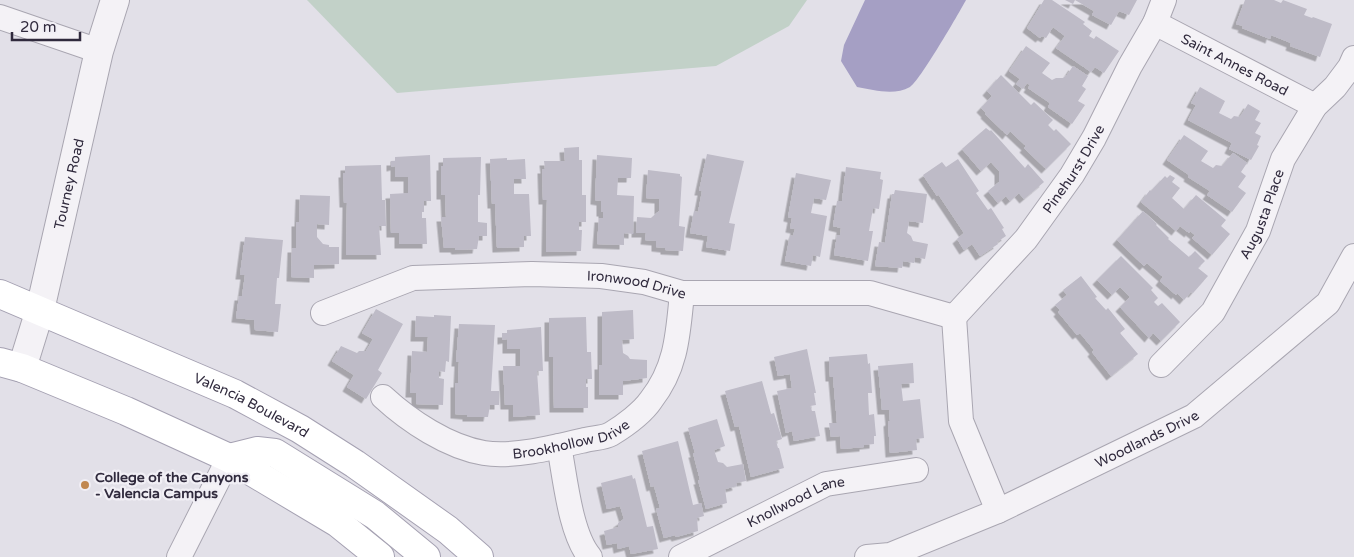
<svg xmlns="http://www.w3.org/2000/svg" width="1354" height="557" font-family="'Varela Round',sans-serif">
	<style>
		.green { fill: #c2d1c8 }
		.water { fill: #a59fc4 }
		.building { fill: #bebbc7; filter: url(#shadow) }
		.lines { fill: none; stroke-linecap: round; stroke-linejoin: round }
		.minor-casing { stroke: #a9a6b1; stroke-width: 26 }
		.tertiary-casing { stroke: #a9a6b1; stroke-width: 30 }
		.primary-casing { stroke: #a5a1b2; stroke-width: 30 }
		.minor { stroke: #f4f2f6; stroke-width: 24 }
		.tertiary { stroke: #f4f2f6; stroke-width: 28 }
		.primary { stroke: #fff; stroke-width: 28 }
		.poi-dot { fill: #c18851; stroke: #f1eff5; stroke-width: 2 }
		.labels { text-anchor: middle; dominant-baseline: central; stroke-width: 4.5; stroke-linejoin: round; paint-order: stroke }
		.street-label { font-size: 14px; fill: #302a3d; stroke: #f1eff5 }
		.poi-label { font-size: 14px; font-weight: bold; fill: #302a3d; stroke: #f1eff5; text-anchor: start }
	</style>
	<defs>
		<filter id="shadow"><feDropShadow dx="-4.5" dy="4.5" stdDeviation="0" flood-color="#0004"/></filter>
	</defs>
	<rect width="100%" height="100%" fill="#e2e0e8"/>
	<path class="green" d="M 307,0 L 807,0 L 789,26 L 716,66 L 397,93 Z"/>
	<path class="water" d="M 865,0 L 966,0 C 959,13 919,82 910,87 C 894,96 874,90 857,87 L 841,61 L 844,45 Z"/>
	<g class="building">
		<path d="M 1044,0 L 1052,0 L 1085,22 L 1083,24 L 1092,31 L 1089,36 L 1094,39 L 1096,36 L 1119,51 L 1104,73 L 1095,67 L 1091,72 L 1056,48 L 1065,36 L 1053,27 L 1046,38 L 1042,36 L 1040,38 L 1027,28 Z"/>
		<path d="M 1065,0 L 1137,0 L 1129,15 L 1119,11 L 1111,25 L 1092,15 L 1094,11 L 1075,0 L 1073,4 Z"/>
		<path d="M 1245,0 L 1274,0 L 1281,3 L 1283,0 L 1307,9 L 1304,15 L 1312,18 L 1313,17 L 1332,24 L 1320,57 L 1290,46 L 1291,43 L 1271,35 L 1270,39 L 1242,28 L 1243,26 L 1236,24 Z"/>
		<path d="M 1026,46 L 1050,63 L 1042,73 L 1052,80 L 1056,78 L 1063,78 L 1067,75 L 1073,66 L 1088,76 L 1082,86 L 1086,89 L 1078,101 L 1085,105 L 1072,124 L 1048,107 L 1050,103 L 1028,88 L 1030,85 L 1027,83 L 1023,89 L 1016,84 L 1020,79 L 1009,71 Z"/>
		<path d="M 1001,75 L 1031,105 L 1034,102 L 1053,120 L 1048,125 L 1054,131 L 1056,129 L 1071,144 L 1046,169 L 1024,148 L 1026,146 L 1010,131 L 1007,135 L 985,114 L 986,113 L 981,108 L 992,96 L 987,91 Z"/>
		<path d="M 1200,87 L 1225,101 L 1219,113 L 1231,119 L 1234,116 L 1240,117 L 1248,104 L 1260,111 L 1255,120 L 1261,123 L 1255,133 L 1261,136 L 1257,145 L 1259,146 L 1251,160 L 1229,149 L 1232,143 L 1188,120 L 1196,105 L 1191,103 Z"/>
		<path d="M 986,128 L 990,131 L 991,130 L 1025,168 L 1028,164 L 1044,182 L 1024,199 L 1019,193 L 1010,201 L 1006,196 L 998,203 L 988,191 L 999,182 L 999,171 L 991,162 L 981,171 L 962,149 Z"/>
		<path d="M 1184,135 L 1208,151 L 1201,161 L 1213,168 L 1216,165 L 1222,166 L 1233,153 L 1247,163 L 1241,172 L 1246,176 L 1238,187 L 1246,193 L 1232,212 L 1207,195 L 1210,191 L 1188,177 L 1189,175 L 1167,160 Z"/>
		<path d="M 579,147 L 579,160 L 582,160 L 582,195 L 586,195 L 586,222 L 579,222 L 579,230 L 582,230 L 581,251 L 546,252 L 547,200 L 543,200 L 542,169 L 545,169 L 544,161 L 565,161 L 564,148 Z"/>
		<path d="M 707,154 L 744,161 L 729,223 L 735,224 L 730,251 L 706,247 L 708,236 L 690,233 L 694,211 L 698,212 L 702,191 L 699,191 Z"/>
		<path d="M 430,155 L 431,201 L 424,201 L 424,212 L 422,212 L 422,218 L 426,218 L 427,244 L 399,244 L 399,233 L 391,233 L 390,194 L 408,193 L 408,177 L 395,177 L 395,166 L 391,167 L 391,161 L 395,161 L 395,157 Z"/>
		<path d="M 597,155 L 632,158 L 631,178 L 618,178 L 617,195 L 634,196 L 633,234 L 624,233 L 624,245 L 597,244 L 599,218 L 603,218 L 603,212 L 601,212 L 601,201 L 595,200 Z"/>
		<path d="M 481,157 L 480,195 L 478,195 L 478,222 L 487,223 L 487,236 L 479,236 L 477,249 L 456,250 L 455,248 L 444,248 L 441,217 L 446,217 L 445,195 L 441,195 L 441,166 L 443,166 L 443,158 Z"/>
		<path d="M 507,158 L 507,160 L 525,159 L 526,179 L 514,179 L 514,194 L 529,194 L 531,236 L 524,236 L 524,247 L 497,248 L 495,204 L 492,204 L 490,159 Z"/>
		<path d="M 958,159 L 979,191 L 976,193 L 988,210 L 991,208 L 1004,228 L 1002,229 L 1006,236 L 997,242 L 998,244 L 980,256 L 972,244 L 964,250 L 957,239 L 964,233 L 938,194 L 937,196 L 923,175 L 942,162 L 946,167 Z"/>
		<path d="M 381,165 L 382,200 L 385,200 L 386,226 L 379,226 L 381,255 L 346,255 L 347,203 L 344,203 L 343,173 L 345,173 L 345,166 Z"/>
		<path d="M 846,167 L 881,172 L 880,179 L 883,180 L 879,209 L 873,208 L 869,231 L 873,231 L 868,261 L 834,255 L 837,235 L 840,235 L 841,228 L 833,226 L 837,201 L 842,201 Z"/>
		<path d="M 648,170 L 680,174 L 680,176 L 682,177 L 679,226 L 685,227 L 683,251 L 665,250 L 665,248 L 656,247 L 656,241 L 645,240 L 646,233 L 636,233 L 637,217 L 651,218 L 659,211 L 659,199 L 646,198 Z"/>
		<path d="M 796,173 L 831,180 L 826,200 L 814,198 L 811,213 L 827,216 L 820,257 L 813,255 L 811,266 L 785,261 L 790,235 L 793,236 L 795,229 L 790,228 L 792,218 L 788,217 Z"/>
		<path d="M 1170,175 L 1175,178 L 1172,182 L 1180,188 L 1172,198 L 1184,209 L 1196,195 L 1226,220 L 1221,226 L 1230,234 L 1212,255 L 1192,238 L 1195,235 L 1190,231 L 1189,233 L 1180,226 L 1176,231 L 1141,202 L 1150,190 L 1151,191 L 1165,176 L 1167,178 Z"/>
		<path d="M 895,190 L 927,194 L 923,223 L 909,221 L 907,233 L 911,236 L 913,241 L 928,244 L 925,259 L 915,257 L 914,263 L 903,261 L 902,268 L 875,266 L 879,242 L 885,243 L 892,194 L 894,194 Z"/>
		<path d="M 300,195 L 330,196 L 329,225 L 317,224 L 317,237 L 323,244 L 329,245 L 329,247 L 339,247 L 339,264 L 314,265 L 314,278 L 291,277 L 292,248 L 296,248 L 296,222 L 299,222 Z"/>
		<path d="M 1143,211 L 1157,224 L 1156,225 L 1169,238 L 1168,239 L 1189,257 L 1195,251 L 1205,261 L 1198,268 L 1208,276 L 1193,293 L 1191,292 L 1184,300 L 1177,293 L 1176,295 L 1160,281 L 1163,277 L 1147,263 L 1144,266 L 1117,240 Z"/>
		<path d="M 245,237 L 283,240 L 279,278 L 277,278 L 275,304 L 281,304 L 278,332 L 255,330 L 254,320 L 236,318 L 239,296 L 242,296 L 245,275 L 240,275 Z"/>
		<path d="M 1121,256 L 1153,288 L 1151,290 L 1158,298 L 1154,302 L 1158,306 L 1162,303 L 1180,322 L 1161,341 L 1153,333 L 1149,338 L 1120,307 L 1130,297 L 1120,287 L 1112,295 L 1097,280 Z"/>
		<path d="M 1081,276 L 1097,297 L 1095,298 L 1106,310 L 1108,308 L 1125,329 L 1120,333 L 1138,354 L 1111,376 L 1092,352 L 1094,350 L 1080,333 L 1077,335 L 1058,312 L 1060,310 L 1055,305 L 1067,295 L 1063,290 Z"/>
		<path d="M 376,309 L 403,324 L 378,370 L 382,373 L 366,399 L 347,387 L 354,375 L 332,361 L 341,346 L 357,353 L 359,351 L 366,351 L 373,339 L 362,333 Z"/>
		<path d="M 633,310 L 634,339 L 622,340 L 623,353 L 628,356 L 630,359 L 647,360 L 647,378 L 623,381 L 623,395 L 599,395 L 599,365 L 602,365 L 602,312 Z"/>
		<path d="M 434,315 L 451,316 L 449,362 L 446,361 L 445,372 L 439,371 L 439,378 L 444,379 L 443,405 L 416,404 L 416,393 L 410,393 L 412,351 L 427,352 L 428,337 L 415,337 L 416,316 L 434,317 Z"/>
		<path d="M 586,317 L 587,352 L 591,352 L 592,379 L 586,379 L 586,387 L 588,387 L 588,408 L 554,408 L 553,357 L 549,357 L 549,318 Z"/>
		<path d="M 459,324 L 495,325 L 491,391 L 499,391 L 499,405 L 490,405 L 488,417 L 467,417 L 467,415 L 455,414 L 455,383 L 458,383 L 459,362 L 456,362 Z"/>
		<path d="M 541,327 L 543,371 L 537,371 L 540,415 L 513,417 L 513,405 L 505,405 L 503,366 L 520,366 L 520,349 L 507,349 L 507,339 L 502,340 L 502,333 L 507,333 L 507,330 Z"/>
		<path d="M 807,349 L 816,393 L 814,393 L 816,405 L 810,406 L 812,411 L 815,411 L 820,436 L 794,441 L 792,431 L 786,433 L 777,391 L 792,388 L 790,374 L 778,376 L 774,357 Z"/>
		<path d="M 867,354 L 868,364 L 870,363 L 872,393 L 868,393 L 869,415 L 874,414 L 876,436 L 874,436 L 874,444 L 864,445 L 864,447 L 841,449 L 840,436 L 831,437 L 829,423 L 837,423 L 833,377 L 830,377 L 829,357 Z"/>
		<path d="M 913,363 L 914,383 L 901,384 L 903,401 L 920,399 L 924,438 L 916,439 L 917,450 L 890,453 L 888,422 L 890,421 L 889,410 L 882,410 L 878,366 Z"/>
		<path d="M 762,381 L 771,414 L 774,413 L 782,439 L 776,441 L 778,448 L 779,448 L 784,468 L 751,477 L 739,426 L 735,427 L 725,391 Z"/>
		<path d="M 717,419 L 725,446 L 714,450 L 718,462 L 723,463 L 727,467 L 743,464 L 746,481 L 736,483 L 737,486 L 725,489 L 727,503 L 706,509 L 698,480 L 700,480 L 693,453 L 695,453 L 688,428 Z"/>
		<path d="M 678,441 L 693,505 L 701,503 L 704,516 L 697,518 L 698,531 L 676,537 L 675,535 L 664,538 L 656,509 L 660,508 L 654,486 L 651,487 L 642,451 Z"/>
		<path d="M 632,475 L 633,479 L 635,478 L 647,527 L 653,526 L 658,549 L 631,554 L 629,546 L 618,549 L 617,543 L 607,545 L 604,531 L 618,527 L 618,523 L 624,519 L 620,506 L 607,509 L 601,483 Z"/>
	</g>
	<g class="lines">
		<defs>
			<g id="minor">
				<path d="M 0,17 L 99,51"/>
				<path id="s1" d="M 1155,23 L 1315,106"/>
				<path id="s2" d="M 323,313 L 413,278 L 532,274 L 601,276 L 644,282 L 682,293 L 870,293 L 954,317"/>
				<path id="s3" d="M 954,317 L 1026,239 L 1072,175 L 1094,138 L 1130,66 L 1155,23 L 1164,0"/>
				<path d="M 954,317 L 961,421 L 998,511"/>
				<path id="s4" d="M 1161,365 L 1213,312 L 1258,231 L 1283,159 L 1315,106 L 1335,87 L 1350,67 L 1354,58"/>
				<path id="s5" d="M 383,397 C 409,421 448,447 484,453 C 513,458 556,447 585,440 C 593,438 604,438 611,434 C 624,426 643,412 651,400 C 677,367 678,333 682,293"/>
				<path d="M 559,446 C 565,476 570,534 590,557"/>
				<path d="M 179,557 L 229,458"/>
				<path id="s6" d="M 681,557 L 826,484 L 916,470"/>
				<path id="s7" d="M 867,557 L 890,555 L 998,511 L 1194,416 L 1328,303 L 1354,256"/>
			</g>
			<g id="tertiary">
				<path id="s8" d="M 22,368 L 40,310 L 99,51 L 115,0"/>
			</g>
			<g id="primary">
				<path id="s9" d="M 0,294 L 235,394 L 300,429 L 355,464 L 448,530 L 479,557"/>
				<path d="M 0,362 L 22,368 L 126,411 L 229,458 L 338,523 L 380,557"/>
				<path d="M 229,458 L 257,451 L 275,453 L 375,515 L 426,557"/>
			</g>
		</defs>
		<use href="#minor" class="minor-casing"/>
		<use href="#tertiary" class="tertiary-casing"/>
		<use href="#primary" class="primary-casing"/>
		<use href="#minor" class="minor"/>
		<use href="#tertiary" class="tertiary"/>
		<use href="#primary" class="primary"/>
	</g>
	<circle class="poi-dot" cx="85" cy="485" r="5"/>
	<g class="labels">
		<g class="street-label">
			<text stroke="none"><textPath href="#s1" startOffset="90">Saint Annes Road</textPath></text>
			<text stroke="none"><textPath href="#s3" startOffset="191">Pinehurst Drive</textPath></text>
			<text stroke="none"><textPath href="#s8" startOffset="190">Tourney Road</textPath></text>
			<text stroke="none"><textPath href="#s4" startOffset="184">Augusta Place</textPath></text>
			<text stroke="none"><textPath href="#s2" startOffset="321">Ironwood Drive</textPath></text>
			<text stroke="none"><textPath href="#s9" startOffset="275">Valencia Boulevard</textPath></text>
			<text stroke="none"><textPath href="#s5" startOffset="206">Brookhollow Drive</textPath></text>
			<text stroke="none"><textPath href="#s7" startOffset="305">Woodlands Drive</textPath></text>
			<text stroke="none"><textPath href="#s6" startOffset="128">Knollwood Lane</textPath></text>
		</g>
		<g class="poi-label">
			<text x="95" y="477">College of the Canyons<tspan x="95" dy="16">- Valencia Campus</tspan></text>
		</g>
	</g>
	<path d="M12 32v8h68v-8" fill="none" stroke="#302a3d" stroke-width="2.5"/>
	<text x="20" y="32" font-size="15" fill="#302a3d" stroke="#f1eff5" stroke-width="4" paint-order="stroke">20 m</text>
</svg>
